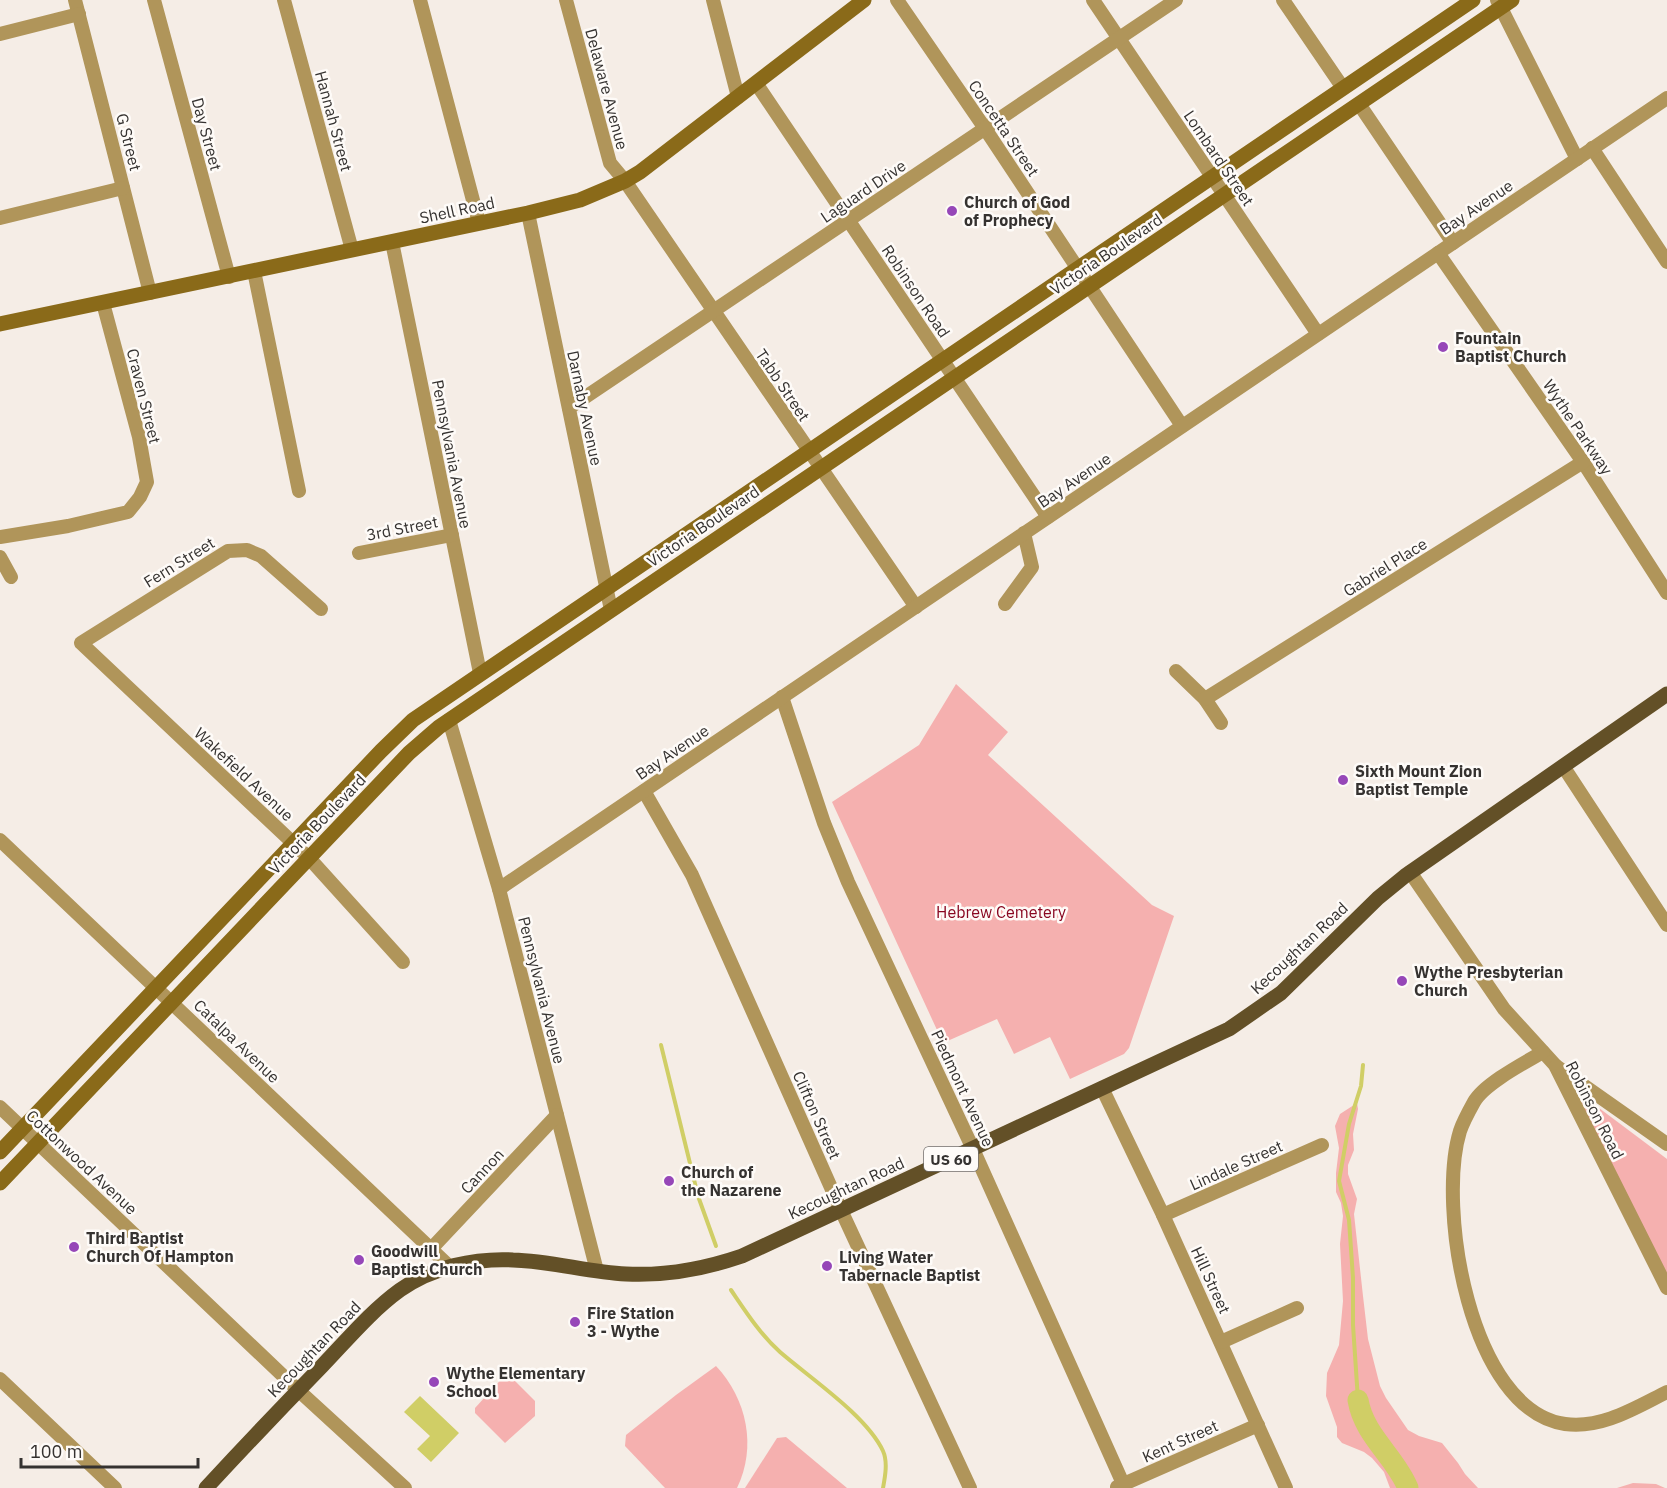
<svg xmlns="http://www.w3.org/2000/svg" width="1667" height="1488" font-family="'IBM Plex Sans',sans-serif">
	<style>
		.green { fill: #f5b0af }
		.water { fill: #d0ce66 }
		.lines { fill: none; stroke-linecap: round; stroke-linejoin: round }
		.stream { stroke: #d0ce66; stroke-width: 4 }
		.river { stroke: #d0ce66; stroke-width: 21 }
		.street { stroke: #b0955a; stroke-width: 14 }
		.secondary { stroke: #8a6a19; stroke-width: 15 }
		.primary { stroke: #635027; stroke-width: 15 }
		.poi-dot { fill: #9647b8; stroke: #fefbf8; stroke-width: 2 }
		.labels { text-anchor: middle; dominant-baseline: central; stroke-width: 5; stroke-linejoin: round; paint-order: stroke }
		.shield { fill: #fefbf8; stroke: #716e6c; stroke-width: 1.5 }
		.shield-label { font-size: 15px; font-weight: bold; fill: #353230 }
		.street-label { font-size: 16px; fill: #353230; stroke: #fefbf8 }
		.poi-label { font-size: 16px; font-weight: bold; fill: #353230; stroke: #fefbf8; text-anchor: start }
		.park-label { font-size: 16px; fill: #890721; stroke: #fefbf8 }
	</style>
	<rect width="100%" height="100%" fill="#f5ede6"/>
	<g class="green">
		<path d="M 956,684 L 1008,732 L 988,755 L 1152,905 L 1174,916 L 1129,1048 L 1124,1054 L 1070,1079 L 1050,1037 L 1014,1054 L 997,1019 L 943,1043 L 832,802 L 919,745 Z"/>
		<path d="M 1582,1098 L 1587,1099 L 1667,1159 L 1667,1274 L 1579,1101 Z"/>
		<path d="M 1357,1103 L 1358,1109 L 1353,1134 L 1354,1150 L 1348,1165 L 1348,1174 L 1357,1199 L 1354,1214 L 1363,1296 L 1368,1339 L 1380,1386 L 1386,1398 L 1408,1430 L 1419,1436 L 1442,1443 L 1458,1463 L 1465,1474 L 1478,1488 L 1390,1488 L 1384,1472 L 1372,1458 L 1364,1452 L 1342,1443 L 1337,1437 L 1337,1427 L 1326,1396 L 1327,1373 L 1339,1345 L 1343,1301 L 1340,1244 L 1343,1216 L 1341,1203 L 1336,1192 L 1336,1173 L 1339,1148 L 1335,1126 L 1340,1114 Z"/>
		<path d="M 716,1366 C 747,1399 757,1447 737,1488 L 665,1488 L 625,1446 L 626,1435 L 676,1395 Z"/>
		<path d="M 507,1373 L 535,1401 L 535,1416 L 505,1443 L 475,1413 L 475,1408 Z"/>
		<path d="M 786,1437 L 847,1488 L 745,1488 L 777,1438 Z"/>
		<path d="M 1633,1483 L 1656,1484 L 1665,1488 L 1617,1488 Z"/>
	</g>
	<path class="water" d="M 420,1396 L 459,1433 L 431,1462 L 417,1449 L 430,1436 L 404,1412 Z"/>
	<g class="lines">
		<g class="stream">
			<path d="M 661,1045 L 698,1196 L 716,1246"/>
			<path d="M 731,1290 C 746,1312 760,1334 780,1352 C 810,1378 867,1416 883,1451 C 888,1462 885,1477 883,1488"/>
			<path d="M 1358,1400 L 1353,1325 L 1353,1278 L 1349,1220 L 1339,1181 L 1349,1124 L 1361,1086 L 1363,1065"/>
		</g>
		<path class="river" d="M 1358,1400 C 1364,1436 1395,1456 1408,1488"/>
		<g class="street">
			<path d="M 75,0 L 150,293"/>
			<path d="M 154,0 L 229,277"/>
			<path d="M 284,0 L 352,250"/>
			<path d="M 420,0 L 479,223"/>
			<path d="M 566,0 L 610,163 L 625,181 L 916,607"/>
			<path d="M 713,0 L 738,97"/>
			<path d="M 897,0 L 984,127 L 1182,426"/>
			<path d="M 1093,0 L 1318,334"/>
			<path d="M 1283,0 L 1343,88"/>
			<path d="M 1497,0 L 1577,159"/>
			<path d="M 0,34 L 79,14"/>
			<path d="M 756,83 L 1048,517"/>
			<path d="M 1359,104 L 1453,243"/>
			<path d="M 1592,148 L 1667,262"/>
			<path d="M 528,213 L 611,610"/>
			<path d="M 0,218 L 123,188"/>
			<path d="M 392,242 L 480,673"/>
			<path d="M 1438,253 L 1583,462 L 1667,593"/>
			<path d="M 254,271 L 299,491"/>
			<path d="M 569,408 L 1176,0"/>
			<path d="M 0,537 L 68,526 L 128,512 L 140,497 L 147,482 L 139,437 L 103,303"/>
			<path d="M 359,553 L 452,535"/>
			<path d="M 0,557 L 11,577"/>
			<path d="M 1005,604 L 1032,567 L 1024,533"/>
			<path d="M 321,609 L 261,556 L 247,550 L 228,551 L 81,643 L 309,858 L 403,962"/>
			<path d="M 1176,671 L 1205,699 L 1221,723"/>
			<path d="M 782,697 L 824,823 L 848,882 L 973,1149 L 1125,1488"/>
			<path d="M 1205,699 L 1583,462"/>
			<path d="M 449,720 L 499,889 L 597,1271"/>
			<path d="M 1563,766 L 1667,925"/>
			<path d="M 644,791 L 692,875 L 841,1210 L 970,1488"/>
			<path d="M 0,840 L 450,1267"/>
			<path d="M 1410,872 L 1504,1009 L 1555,1065 L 1667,1288"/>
			<path d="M 499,889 L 1667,98"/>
			<path d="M 1543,1052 C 1524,1063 1484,1084 1474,1102 C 1469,1111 1463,1122 1460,1131 C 1437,1206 1469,1410 1565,1424 C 1602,1429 1635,1408 1667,1392"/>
			<path d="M 1556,1066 L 1667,1144"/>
			<path d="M 1102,1088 L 1163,1215 L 1286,1488"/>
			<path d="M 0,1107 L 298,1390 L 405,1488"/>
			<path d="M 1163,1215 L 1322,1145"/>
			<path d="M 431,1249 L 557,1115"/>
			<path d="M 1221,1342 L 1297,1308"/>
			<path d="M 0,1379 L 115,1488"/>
			<path d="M 1117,1487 L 1258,1425"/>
		</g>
		<g class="secondary">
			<path d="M 0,324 L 528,213 L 580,200 L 625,181 L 640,172 L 864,0"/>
			<path d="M 0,1152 L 381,751 L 413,720 L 1473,0"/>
			<path d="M 0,1183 L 409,753 L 439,727 L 1512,0"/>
		</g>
		<path class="primary" d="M 206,1488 C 244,1447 283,1406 322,1366 C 347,1340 371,1311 400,1290 C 432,1267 475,1258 513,1260 C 551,1261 588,1272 626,1274 C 666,1276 704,1269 742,1256 L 1229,1029 L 1281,993 L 1378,898 L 1405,876 L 1667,694"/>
	</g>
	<g class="poi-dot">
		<circle cx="952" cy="211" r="6"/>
		<circle cx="1443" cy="347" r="6"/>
		<circle cx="1343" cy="780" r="6"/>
		<circle cx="1402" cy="981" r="6"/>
		<circle cx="669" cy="1181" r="6"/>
		<circle cx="74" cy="1247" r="6"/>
		<circle cx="359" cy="1260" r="6"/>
		<circle cx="827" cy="1266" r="6"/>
		<circle cx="575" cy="1322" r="6"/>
		<circle cx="434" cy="1382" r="6"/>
	</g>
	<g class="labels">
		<rect class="shield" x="924" y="1147" width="54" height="24" rx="4.5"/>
		<g class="shield-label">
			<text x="951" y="1159">US 60</text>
		</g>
		<g class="street-label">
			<text transform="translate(607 89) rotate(75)">Delaware Avenue</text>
			<text transform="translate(334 121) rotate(75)">Hannah Street</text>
			<text transform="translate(1004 128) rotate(56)">Concetta Street</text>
			<text transform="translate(207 134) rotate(75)">Day Street</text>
			<text transform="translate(129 142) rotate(76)">G Street</text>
			<text transform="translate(1219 158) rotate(56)">Lombard Street</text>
			<text transform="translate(863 191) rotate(-34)">Laguard Drive</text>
			<text transform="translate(1476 207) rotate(-34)">Bay Avenue</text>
			<text transform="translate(457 210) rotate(-12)">Shell Road</text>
			<text transform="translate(1106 254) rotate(-34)">Victoria Boulevard</text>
			<text transform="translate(916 291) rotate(56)">Robinson Road</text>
			<text transform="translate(783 385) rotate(56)">Tabb Street</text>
			<text transform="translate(144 396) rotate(76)">Craven Street</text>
			<text transform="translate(585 408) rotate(78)">Darnaby Avenue</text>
			<text transform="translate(1578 427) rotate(56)">Wythe Parkway</text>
			<text transform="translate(452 454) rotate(79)">Pennsylvania Avenue</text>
			<text transform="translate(1074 480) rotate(-34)">Bay Avenue</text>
			<text transform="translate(703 526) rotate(-34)">Victoria Boulevard</text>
			<text transform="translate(402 528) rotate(-11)">3rd Street</text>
			<text transform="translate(179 562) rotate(-32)">Fern Street</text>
			<text transform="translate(1385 567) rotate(-32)">Gabriel Place</text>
			<text transform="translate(672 752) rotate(-34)">Bay Avenue</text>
			<text transform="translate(244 774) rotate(43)">Wakefield Avenue</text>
			<text transform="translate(317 824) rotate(-46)">Victoria Boulevard</text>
			<text transform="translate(1299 948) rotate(-43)">Kecoughtan Road</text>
			<text transform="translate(542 990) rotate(76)">Pennsylvania Avenue</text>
			<text transform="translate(237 1041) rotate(44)">Catalpa Avenue</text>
			<text transform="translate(963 1088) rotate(65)">Piedmont Avenue</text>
			<text transform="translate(1595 1110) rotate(63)">Robinson Road</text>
			<text transform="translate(817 1115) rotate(66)">Clifton Street</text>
			<text transform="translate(82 1162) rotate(43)">Cottonwood Avenue</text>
			<text transform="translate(1236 1165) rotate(-24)">Lindale Street</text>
			<text transform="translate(482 1171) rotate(-47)">Cannon</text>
			<text transform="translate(846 1188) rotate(-25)">Kecoughtan Road</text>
			<text transform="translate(1211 1280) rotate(65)">Hill Street</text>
			<text transform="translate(314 1349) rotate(-46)">Kecoughtan Road</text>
			<text transform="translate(1180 1441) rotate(-24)">Kent Street</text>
		</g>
		<g class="poi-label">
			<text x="964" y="202">Church of God<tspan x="964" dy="18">of Prophecy</tspan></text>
			<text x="1455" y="338">Fountain<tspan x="1455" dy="18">Baptist Church</tspan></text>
			<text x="1355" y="771">Sixth Mount Zion<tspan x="1355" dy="18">Baptist Temple</tspan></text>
			<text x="1414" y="972">Wythe Presbyterian<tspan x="1414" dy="18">Church</tspan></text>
			<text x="681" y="1172">Church of<tspan x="681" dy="18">the Nazarene</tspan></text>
			<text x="86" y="1238">Third Baptist<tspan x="86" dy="18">Church Of Hampton</tspan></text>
			<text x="371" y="1251">Goodwill<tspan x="371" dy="18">Baptist Church</tspan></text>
			<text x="839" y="1257">Living Water<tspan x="839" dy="18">Tabernacle Baptist</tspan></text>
			<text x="587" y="1313">Fire Station<tspan x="587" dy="18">3 - Wythe</tspan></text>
			<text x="446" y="1373">Wythe Elementary<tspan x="446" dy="18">School</tspan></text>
		</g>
		<g class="park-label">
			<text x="1001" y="912">Hebrew Cemetery</text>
		</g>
	</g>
	<path d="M21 1458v9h177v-9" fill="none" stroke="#353230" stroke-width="3"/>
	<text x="30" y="1458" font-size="18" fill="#353230" stroke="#fefbf8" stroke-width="4.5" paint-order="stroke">100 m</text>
</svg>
